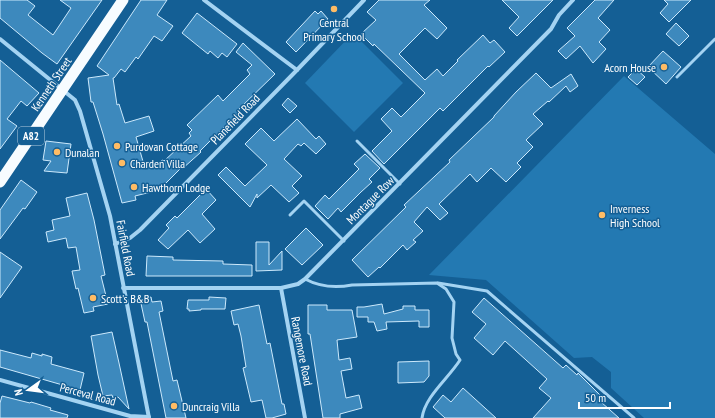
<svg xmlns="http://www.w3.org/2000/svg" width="715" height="418" font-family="'PT Sans Narrow',sans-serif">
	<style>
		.green { fill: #2379b2 }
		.building { fill: #3d89bd; stroke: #cce9fc }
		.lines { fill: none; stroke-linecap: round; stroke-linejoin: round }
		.service { stroke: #a4d3f2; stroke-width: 3 }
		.minor { stroke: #a4d3f2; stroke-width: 4 }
		.trunk { stroke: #f7fcff; stroke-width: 11 }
		.poi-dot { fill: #ffbc65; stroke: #145f95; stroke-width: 1.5 }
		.labels { text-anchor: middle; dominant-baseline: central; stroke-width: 3; stroke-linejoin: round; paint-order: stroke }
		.shield { fill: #145f95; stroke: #b8cfdf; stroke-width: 1 }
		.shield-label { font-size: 11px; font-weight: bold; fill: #fff }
		.poi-label { font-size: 12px; fill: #fff; stroke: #145f95; text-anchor: start }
		.street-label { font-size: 12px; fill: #fff; stroke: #145f95 }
	</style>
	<rect width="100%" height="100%" fill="#145f95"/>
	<g class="green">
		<path d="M 353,33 L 403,83 L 354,132 L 305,83 Z"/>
		<path d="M 624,76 L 715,154 L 715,418 L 644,418 L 611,388 L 611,372 L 592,357 L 574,358 L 486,280 L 429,275 Z"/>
	</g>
	<g class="building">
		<path d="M 0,0 L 27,0 L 35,6 L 28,15 L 53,35 L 71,8 L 60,0 L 102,0 L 57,64 L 42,53 L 0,18 Z"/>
		<path d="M 141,0 L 167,0 L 157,15 L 173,26 L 162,41 L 154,36 L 138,59 L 136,57 L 125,72 L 121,69 L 114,78 L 113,78 L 117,105 L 119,104 L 125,123 L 149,116 L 154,131 L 136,137 L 144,165 L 155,167 L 162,160 L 164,161 L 191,136 L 189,133 L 192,130 L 187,125 L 218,95 L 223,101 L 250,74 L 247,70 L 252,65 L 236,52 L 243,43 L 275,74 L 239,109 L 240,111 L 200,151 L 201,152 L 182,169 L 181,168 L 159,190 L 135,196 L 136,200 L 122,203 L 103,134 L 93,102 L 91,102 L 88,78 L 109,75 L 97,66 Z"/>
		<path d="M 379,0 L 430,0 L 424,5 L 447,28 L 437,39 L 425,28 L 399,54 L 425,80 L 437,69 L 443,76 L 458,61 L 457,60 L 483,35 L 490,43 L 494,40 L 505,52 L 489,67 L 488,66 L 443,111 L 440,108 L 384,164 L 372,151 L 392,131 L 381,119 L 392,108 L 401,117 L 425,93 L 374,44 L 373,46 L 361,34 L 376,20 L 367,12 Z"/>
		<path d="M 502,0 L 553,0 L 517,36 L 509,28 L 519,17 Z"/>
		<path d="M 595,0 L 614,0 L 598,18 L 610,30 L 599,42 L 606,49 L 593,63 L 580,46 L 566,59 L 558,51 L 575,36 L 567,28 Z"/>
		<path d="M 664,0 L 691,0 L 669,22 L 660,13 L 668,4 Z"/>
		<path d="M 315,11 L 318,14 L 321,11 L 328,19 L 296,52 L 286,42 Z"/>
		<path d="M 197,13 L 237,44 L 227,57 L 222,53 L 218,58 L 210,51 L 208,54 L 182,33 Z"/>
		<path d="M 676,23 L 689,36 L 679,46 L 666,34 Z"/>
		<path d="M 663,51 L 681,67 L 666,84 L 648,67 Z"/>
		<path d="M 0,60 L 39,93 L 27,106 L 21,101 L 7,119 L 17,126 L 0,149 Z"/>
		<path d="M 636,69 L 645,77 L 637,85 L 628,77 Z"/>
		<path d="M 536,73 L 551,88 L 571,74 L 578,86 L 570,92 L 566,86 L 549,102 L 548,101 L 533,114 L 543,124 L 526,140 L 533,147 L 517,163 L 521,167 L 506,182 L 491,168 L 477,182 L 470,174 L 439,204 L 448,213 L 440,220 L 427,207 L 414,222 L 423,231 L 413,240 L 416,242 L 407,250 L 403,245 L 380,268 L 379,267 L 368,277 L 352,260 L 406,207 L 404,205 L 450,162 L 449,160 L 494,117 L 494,116 L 516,92 Z"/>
		<path d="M 288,98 L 297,106 L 290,113 L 282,105 Z"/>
		<path d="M 297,119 L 316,139 L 319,136 L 326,144 L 316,154 L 304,143 L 301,146 L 298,144 L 284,159 L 302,176 L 292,186 L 299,193 L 289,202 L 271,185 L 257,198 L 257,194 L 250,207 L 218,175 L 226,167 L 245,186 L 267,165 L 245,144 L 261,128 L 274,141 Z"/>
		<path d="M 46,141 L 71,144 L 67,173 L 44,171 L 51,161 L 43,160 Z"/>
		<path d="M 365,154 L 380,168 L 369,179 L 372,182 L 361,192 L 341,212 L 338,208 L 328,219 L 315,206 L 325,195 L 329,199 L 359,169 L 354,164 Z"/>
		<path d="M 21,180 L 37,192 L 25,209 L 23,208 L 0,239 L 0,210 Z"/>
		<path d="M 206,189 L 216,200 L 202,214 L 215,229 L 200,243 L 188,230 L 168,249 L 158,240 L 169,228 L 166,225 L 175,216 L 177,218 Z"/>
		<path d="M 87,193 L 94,220 L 105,275 L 101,276 L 108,304 L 93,307 L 94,311 L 84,313 L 78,288 L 76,289 L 72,271 L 80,270 L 76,247 L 68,248 L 66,238 L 48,242 L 46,232 L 54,230 L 52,220 L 70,216 L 66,198 Z"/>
		<path d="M 306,228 L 323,245 L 302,265 L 285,249 Z"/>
		<path d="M 256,242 L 269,242 L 269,265 L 282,251 L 282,270 L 256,271 Z"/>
		<path d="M 0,252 L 22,267 L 0,298 Z"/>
		<path d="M 147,256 L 173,257 L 173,260 L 223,261 L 223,264 L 252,265 L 252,276 L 146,276 Z"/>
		<path d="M 151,297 L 152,302 L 161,301 L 163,311 L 159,312 L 173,381 L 177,380 L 186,418 L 166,418 L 147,322 L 145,322 L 140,299 Z"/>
		<path d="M 209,297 L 226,298 L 225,309 L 201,309 L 201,310 L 189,311 L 189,309 L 187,309 L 188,300 L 209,300 Z"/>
		<path d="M 484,298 L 563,368 L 566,365 L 577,375 L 578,373 L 604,399 L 601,402 L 619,418 L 533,418 L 551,398 L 539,388 L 547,379 L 505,341 L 493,355 L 474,338 L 486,324 L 472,312 Z"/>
		<path d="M 382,304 L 384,314 L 403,309 L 403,306 L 415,306 L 415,310 L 429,310 L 429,327 L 419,327 L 419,321 L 386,322 L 387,329 L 377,331 L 374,322 L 368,322 L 368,317 L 357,317 L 357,307 L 364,307 Z"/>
		<path d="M 259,305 L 267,344 L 270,343 L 282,404 L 284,404 L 286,414 L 272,418 L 266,418 L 262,400 L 251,402 L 243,368 L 246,367 L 241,336 L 238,324 L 234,325 L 231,311 Z"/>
		<path d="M 308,305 L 327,305 L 327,310 L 352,310 L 357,337 L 337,340 L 339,360 L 350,358 L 352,369 L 341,371 L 346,398 L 359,395 L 362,408 L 340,414 L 340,418 L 323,418 L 310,334 L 308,334 Z"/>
		<path d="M 112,332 L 119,363 L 129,409 L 118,397 L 113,398 L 112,395 L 103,396 L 98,375 L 91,336 Z"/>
		<path d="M 0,350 L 31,358 L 32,353 L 42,356 L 42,354 L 52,357 L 51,364 L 84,373 L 80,390 L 0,367 Z"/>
		<path d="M 429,361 L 429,376 L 424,382 L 398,383 L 398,362 Z"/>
		<path d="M 463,388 L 496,418 L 445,418 L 433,407 L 443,395 L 451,402 Z"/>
		<path d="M 2,396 L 30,403 L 31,402 L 51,408 L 50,410 L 68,415 L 67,418 L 0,418 L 0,403 Z"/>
	</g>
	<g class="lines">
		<g class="service">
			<path d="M 677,77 L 715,39"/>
			<path d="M 357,141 L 400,184"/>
			<path d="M 290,215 L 304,201 L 344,241"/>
			<path d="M 305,279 C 320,287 336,288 352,285 L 437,283 L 446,289 L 454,302 L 452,338 L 456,354 L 460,360 C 448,379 425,396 422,418"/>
			<path d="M 438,283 L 487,291 L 634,418"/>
		</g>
		<g class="minor">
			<path d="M 204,0 L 297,70"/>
			<path d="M 0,39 L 75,100 L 80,111 L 110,216 L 149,418"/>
			<path d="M 115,244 L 130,238 L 140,230 L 297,70 L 364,0"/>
			<path d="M 123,288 L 281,288 L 298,284 L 305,279 L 551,29 L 559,15 L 573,0"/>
			<path d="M 281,288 L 305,418"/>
			<path d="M 0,380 L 130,416 L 149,417"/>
		</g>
		<path class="trunk" d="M 0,182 L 123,0"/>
	</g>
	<g class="poi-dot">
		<circle cx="334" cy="9" r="4"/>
		<circle cx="664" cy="67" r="4"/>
		<circle cx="117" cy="146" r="4"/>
		<circle cx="57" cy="152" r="4"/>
		<circle cx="122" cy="163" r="4"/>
		<circle cx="134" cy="187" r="4"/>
		<circle cx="602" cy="215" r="4"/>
		<circle cx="93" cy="298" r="4"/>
		<circle cx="174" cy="406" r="4"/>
	</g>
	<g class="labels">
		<rect class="shield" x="18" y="127" width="26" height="18" rx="3"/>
		<g class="shield-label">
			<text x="31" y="136">A82</text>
		</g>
		<g class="poi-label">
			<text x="334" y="22" text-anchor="middle">Central<tspan x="334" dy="14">Primary School</tspan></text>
			<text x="656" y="67" text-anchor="end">Acorn House</text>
			<text x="125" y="146">Purdovan Cottage</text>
			<text x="65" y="152">Dunalan</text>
			<text x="130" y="163">Charden Villa</text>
			<text x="142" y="187">Hawthorn Lodge</text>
			<text x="610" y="208">Inverness<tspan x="610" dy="14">High School</tspan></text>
			<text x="101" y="298">Scott's B&amp;B</text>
			<text x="182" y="406">Duncraig Villa</text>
		</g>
		<g class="street-label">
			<text transform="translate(51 84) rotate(-56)">Kenneth Street</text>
			<text transform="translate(235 119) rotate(-46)">Planefield Road</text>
			<text transform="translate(370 200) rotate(-45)">Montague Row</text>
			<text transform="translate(126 248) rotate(79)">Fairfield Road</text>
			<text transform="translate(302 351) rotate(79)">Rangemore Road</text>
			<text transform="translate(88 394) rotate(15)">Perceval Road</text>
		</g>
	</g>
	<g transform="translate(28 390) rotate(256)" stroke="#145f95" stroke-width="3" paint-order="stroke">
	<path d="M0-3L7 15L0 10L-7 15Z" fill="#ffffff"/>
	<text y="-6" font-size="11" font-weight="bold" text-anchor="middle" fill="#ffffff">N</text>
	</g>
	<path d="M579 402v6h91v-6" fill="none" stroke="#ffffff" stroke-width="2"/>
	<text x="585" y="402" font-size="12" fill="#ffffff" stroke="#145f95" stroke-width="3" paint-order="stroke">50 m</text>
</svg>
